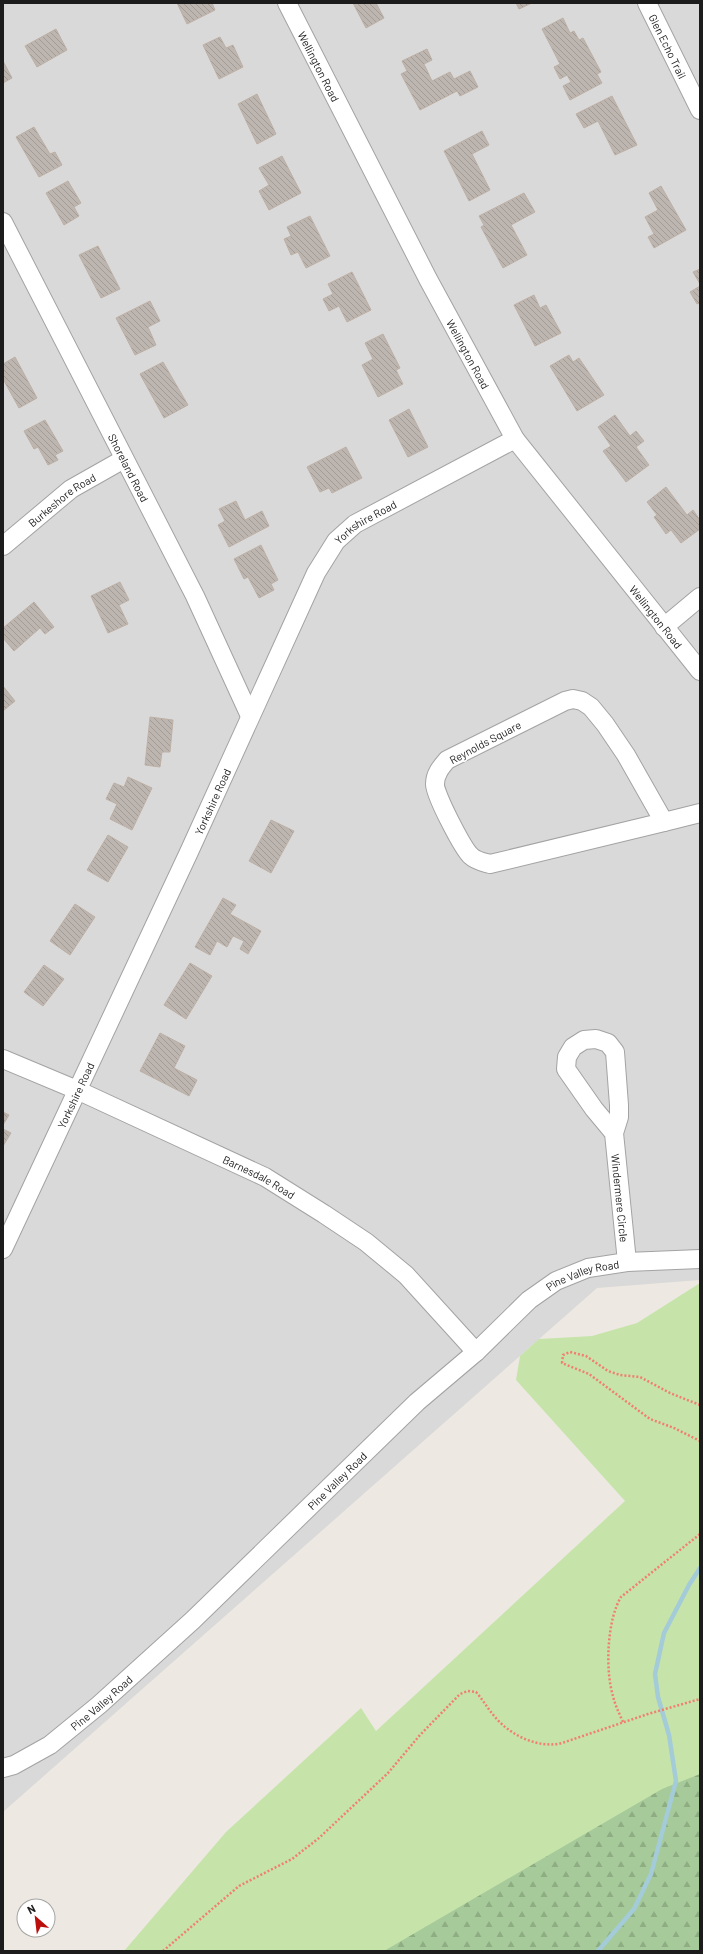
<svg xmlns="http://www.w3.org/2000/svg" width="703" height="1954" font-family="Barlow,sans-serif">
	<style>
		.residential { fill: #dad9d9 }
		.grass { fill: #c6e4aa }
		.forest { fill: url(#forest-firs) }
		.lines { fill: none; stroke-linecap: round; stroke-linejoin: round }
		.stream { stroke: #a4cbd8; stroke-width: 4.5 }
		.building { fill: url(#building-back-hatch); stroke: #bdb0a5 }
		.minor-casing { stroke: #a3a3a3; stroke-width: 20 }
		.path { stroke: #f17e6f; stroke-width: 2.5; stroke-dasharray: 2 2; stroke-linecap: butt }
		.minor { stroke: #fff; stroke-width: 18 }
		.labels { text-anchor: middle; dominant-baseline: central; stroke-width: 3; stroke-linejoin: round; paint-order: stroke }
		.street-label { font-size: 11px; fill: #1c1c1c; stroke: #fff }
	</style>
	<defs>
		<pattern id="forest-firs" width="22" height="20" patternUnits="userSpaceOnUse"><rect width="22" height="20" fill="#a6ca99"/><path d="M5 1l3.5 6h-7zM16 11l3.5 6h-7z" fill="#8ead83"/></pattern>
		<pattern id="building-back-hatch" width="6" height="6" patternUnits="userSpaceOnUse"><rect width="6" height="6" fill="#bdb5af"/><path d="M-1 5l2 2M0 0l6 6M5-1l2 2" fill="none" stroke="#a29b96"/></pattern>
	</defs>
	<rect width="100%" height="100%" fill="#ede9e2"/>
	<path class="residential" d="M 3,3 L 700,3 L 700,1280 L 597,1288 L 3,1812 Z"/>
	<path class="grass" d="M 700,1283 L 700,1951 L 124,1951 L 226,1832 L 361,1708 L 376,1731 L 625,1501 L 516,1380 L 520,1356 L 539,1339 L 592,1336 L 637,1323 Z"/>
	<path class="forest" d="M 700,1774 L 700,1951 L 384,1951 L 662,1789 Z"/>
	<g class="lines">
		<path class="stream" d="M 598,1951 L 634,1909 L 651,1874 L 676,1781 L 669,1735 L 658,1697 L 655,1674 L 664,1633 L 689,1585 L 700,1568"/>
	</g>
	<g class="building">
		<path d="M 177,3 L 212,3 L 215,10 L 187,24 Z"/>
		<path d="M 353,3 L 376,3 L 384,18 L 366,28 Z"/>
		<path d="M 516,3 L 532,3 L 519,9 Z"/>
		<path d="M 563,18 L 570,33 L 574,31 L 579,40 L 583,38 L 601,72 L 597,74 L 602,83 L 570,100 L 563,86 L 571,82 L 567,75 L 560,79 L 554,67 L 560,64 L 542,29 Z"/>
		<path d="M 56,29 L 67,50 L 37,67 L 25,46 Z"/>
		<path d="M 220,37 L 226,48 L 233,45 L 243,67 L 219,79 L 203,45 Z"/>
		<path d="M 427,49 L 432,60 L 424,64 L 432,81 L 450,72 L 454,79 L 470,71 L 478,87 L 460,96 L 457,91 L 420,110 L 401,74 L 407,71 L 402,61 Z"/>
		<path d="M 3,61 L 12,78 L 3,83 Z"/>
		<path d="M 257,94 L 276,134 L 257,144 L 238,104 Z"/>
		<path d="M 612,96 L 637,145 L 615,155 L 598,121 L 584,128 L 576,114 Z"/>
		<path d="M 34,127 L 50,154 L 55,152 L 62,165 L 39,177 L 16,137 Z"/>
		<path d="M 482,131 L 489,145 L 472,154 L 490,190 L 469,201 L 444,151 Z"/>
		<path d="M 282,156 L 301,193 L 269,210 L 259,191 L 269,185 L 259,168 Z"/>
		<path d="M 68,181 L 81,203 L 74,207 L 79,216 L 64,225 L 46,193 Z"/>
		<path d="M 661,186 L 686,230 L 654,248 L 648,237 L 654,234 L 645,217 L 658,210 L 649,193 Z"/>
		<path d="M 524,193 L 535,212 L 511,225 L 527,255 L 503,268 L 481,227 L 484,225 L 479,216 Z"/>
		<path d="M 310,216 L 330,256 L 306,268 L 298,252 L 291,255 L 284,239 L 291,236 L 287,227 Z"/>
		<path d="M 98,246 L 120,289 L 101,298 L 79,255 Z"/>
		<path d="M 700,269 L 700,284 L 693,272 Z"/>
		<path d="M 352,272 L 371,310 L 347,322 L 339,306 L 329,311 L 323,299 L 333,294 L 328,284 Z"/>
		<path d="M 700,286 L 700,303 L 697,304 L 690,292 Z"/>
		<path d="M 534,295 L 540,308 L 546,305 L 561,333 L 535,346 L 514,305 Z"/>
		<path d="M 150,301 L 160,321 L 148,327 L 156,345 L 135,355 L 116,318 Z"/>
		<path d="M 383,334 L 400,368 L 396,370 L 403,384 L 378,397 L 362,365 L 373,359 L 365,343 Z"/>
		<path d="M 569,355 L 573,362 L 579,358 L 604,395 L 577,411 L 550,366 Z"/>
		<path d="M 15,357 L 37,398 L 19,408 L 3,379 L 3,364 Z"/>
		<path d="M 163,362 L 188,405 L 164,418 L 140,374 Z"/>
		<path d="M 409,409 L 428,447 L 408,457 L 389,420 Z"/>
		<path d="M 615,415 L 630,436 L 636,431 L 644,441 L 636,447 L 649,465 L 626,482 L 603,451 L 611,446 L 598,427 Z"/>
		<path d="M 45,420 L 63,451 L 55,455 L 58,460 L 48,465 L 38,447 L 34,449 L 24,431 Z"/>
		<path d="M 346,447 L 362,478 L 332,493 L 329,488 L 320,492 L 307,467 Z"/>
		<path d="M 666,487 L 687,515 L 693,510 L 700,520 L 700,529 L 681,543 L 671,530 L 666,534 L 654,517 L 657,515 L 647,502 Z"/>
		<path d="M 236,501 L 245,520 L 262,511 L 269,526 L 229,547 L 218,525 L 225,521 L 219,509 Z"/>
		<path d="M 261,545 L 278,580 L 271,584 L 274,590 L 259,598 L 248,577 L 244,579 L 234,559 Z"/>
		<path d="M 120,582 L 129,600 L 119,605 L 128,624 L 108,633 L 91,596 Z"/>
		<path d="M 34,602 L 54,627 L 45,634 L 40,628 L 14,651 L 3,638 L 3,628 Z"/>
		<path d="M 3,686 L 15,701 L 3,711 Z"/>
		<path d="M 150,717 L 173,720 L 170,752 L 162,752 L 160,767 L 145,765 Z"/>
		<path d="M 128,777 L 152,788 L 132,830 L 110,819 L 117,804 L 106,799 L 114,783 L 124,787 Z"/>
		<path d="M 271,820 L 294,831 L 271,873 L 249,861 Z"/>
		<path d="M 108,835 L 128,847 L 108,882 L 87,870 Z"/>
		<path d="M 223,898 L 236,905 L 230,914 L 261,931 L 248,954 L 240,949 L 244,941 L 233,936 L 227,947 L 217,941 L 210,955 L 195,947 Z"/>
		<path d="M 75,904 L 95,917 L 70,955 L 50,941 Z"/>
		<path d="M 190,963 L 212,976 L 186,1019 L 164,1005 Z"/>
		<path d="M 44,965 L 64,979 L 43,1006 L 24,992 Z"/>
		<path d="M 160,1033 L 185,1046 L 174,1068 L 197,1080 L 189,1096 L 140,1071 Z"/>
		<path d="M 3,1112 L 9,1115 L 3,1125 Z"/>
		<path d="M 3,1129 L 11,1133 L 3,1146 Z"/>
	</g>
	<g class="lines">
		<defs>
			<g id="minor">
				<path id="s1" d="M 287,3 L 428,279 L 515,439 L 700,671"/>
				<path id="s2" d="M 647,3 L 700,110"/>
				<path id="s3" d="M 3,222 L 195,596 L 250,716"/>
				<path id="s4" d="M 3,546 L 71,489 L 124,459"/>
				<path d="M 664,627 L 700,597"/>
				<path d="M 573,699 L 582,701 L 591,707 L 605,724 L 626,755 L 664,822 L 490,864 C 483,862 476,861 471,856 C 463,849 434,793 435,784 C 435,774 441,767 447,760 L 565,701 Z"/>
				<path d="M 664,822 L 700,813"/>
				<path id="s5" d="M 3,1059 L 77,1090 L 265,1177 L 324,1214 L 366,1242 L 406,1275 L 476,1352"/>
				<path id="s6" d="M 614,1133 L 619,1117 L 619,1105 L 615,1052 L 608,1043 L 596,1039 L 584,1040 L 573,1047 L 567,1057 L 566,1069 L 594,1109 L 614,1133 L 627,1262"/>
				<path id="s7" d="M 3,1249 L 189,852 L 316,573 L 336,541 L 355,524 L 515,439"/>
				<path id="s8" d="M 3,1768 L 14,1765 L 50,1745 L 99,1705 L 193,1620 L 417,1402 L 476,1352 L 529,1300 L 556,1281 L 588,1268 L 627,1262 L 700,1259"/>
			</g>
		</defs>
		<use href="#minor" class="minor-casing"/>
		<g class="path">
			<path d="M 700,1405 L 670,1393 L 640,1377 L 620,1375 L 608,1371 L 586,1356 L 570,1352 L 563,1355 L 562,1363 L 589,1374 L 650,1419 L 674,1428 L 700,1441"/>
			<path d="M 623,1722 C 619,1713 615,1705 613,1696 C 605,1670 607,1620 621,1597 L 700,1534"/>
			<path d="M 163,1951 L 239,1886 L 292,1859 L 319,1838 L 388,1773 L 420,1735 L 460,1694 L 468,1691 L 476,1692 C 483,1700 488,1709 495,1717 C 510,1735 538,1749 562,1743 L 648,1714 L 700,1699"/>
		</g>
		<use href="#minor" class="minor"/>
	</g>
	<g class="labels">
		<g class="street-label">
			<text stroke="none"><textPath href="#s2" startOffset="48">Glen Echo Trail</textPath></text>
			<text stroke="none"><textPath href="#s1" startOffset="71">Wellington Road</textPath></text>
			<text stroke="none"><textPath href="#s1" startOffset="395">Wellington Road</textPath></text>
			<text stroke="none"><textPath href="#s3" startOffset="276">Shoreland Road</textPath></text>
			<text stroke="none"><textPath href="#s4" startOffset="75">Burkeshore Road</textPath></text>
			<text stroke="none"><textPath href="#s7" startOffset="818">Yorkshire Road</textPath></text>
			<text stroke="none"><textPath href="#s1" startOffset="719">Wellington Road</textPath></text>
			<text transform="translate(485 742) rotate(-28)">Reynolds Square</text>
			<text stroke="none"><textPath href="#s7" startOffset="494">Yorkshire Road</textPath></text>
			<text stroke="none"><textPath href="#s7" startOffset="170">Yorkshire Road</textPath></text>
			<text stroke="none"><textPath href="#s5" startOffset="282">Barnesdale Road</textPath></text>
			<text stroke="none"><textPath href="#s6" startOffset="300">Windermere Circle</textPath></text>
			<text stroke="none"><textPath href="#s8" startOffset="767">Pine Valley Road</textPath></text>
			<text stroke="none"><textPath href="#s8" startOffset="443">Pine Valley Road</textPath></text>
			<text stroke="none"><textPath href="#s8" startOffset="119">Pine Valley Road</textPath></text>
		</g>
	</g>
	<rect width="703" height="1954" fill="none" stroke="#1c1c1c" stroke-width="8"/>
	<g transform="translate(36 1918) rotate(332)"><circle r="19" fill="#ffffff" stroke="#a4a4a4"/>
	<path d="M0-3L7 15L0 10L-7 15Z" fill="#bb0f0c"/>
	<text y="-6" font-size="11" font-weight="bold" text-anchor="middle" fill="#1c1c1c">N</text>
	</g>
</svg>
